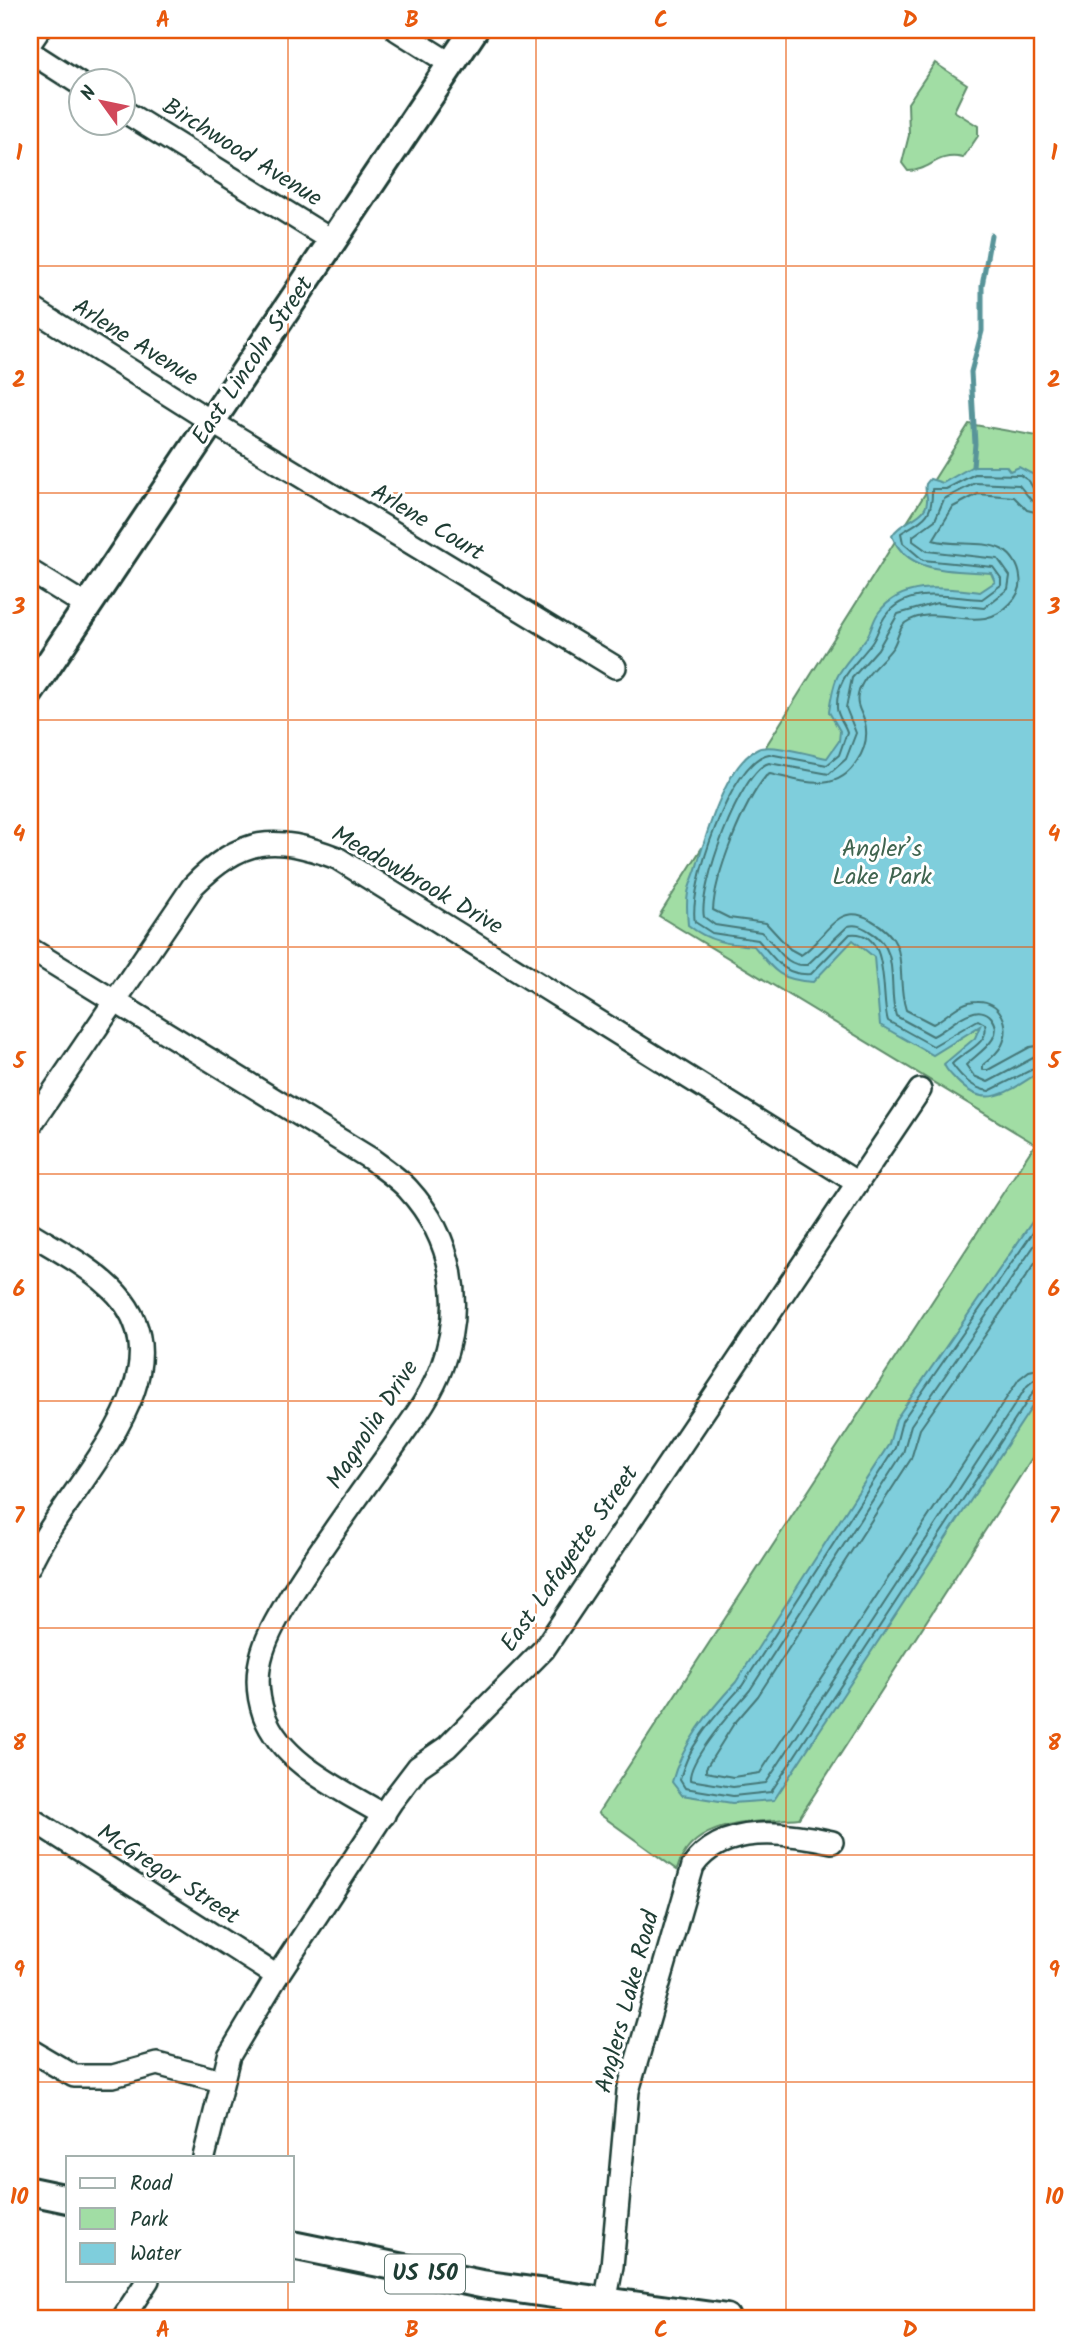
<svg xmlns="http://www.w3.org/2000/svg" width="1073" height="2348" font-family="Kalam,sans-serif">
	<style>
		.green { fill: #a1dda4; stroke: #608d6c; stroke-width: 2 }
		.water { fill: #7fcedc; stroke: #599499; stroke-width: 2 }
		.lines { fill: none; stroke-linecap: round; stroke-linejoin: round }
		.shore { stroke: #457777; stroke-width: 2 }
		.stream { stroke: #599499; stroke-width: 5 }
		.minor-casing { stroke: #1f3d34; stroke-width: 26 }
		.major-casing { stroke: #1f3d34; stroke-width: 32 }
		.minor { stroke: #fff; stroke-width: 21 }
		.major { stroke: #fff; stroke-width: 26 }
		.grid { fill: none; stroke: #e8590c; stroke-width: 2; stroke-opacity: 0.55 }
		.labels { text-anchor: middle; dominant-baseline: central; stroke-width: 6; stroke-linejoin: round; paint-order: stroke }
		.shield { fill: #fff; stroke: #627771; stroke-width: 2 }
		.shield-label { font-size: 23px; font-weight: bold; fill: #1f3d34 }
		.street-label { font-size: 24px; fill: #1f3d34; stroke: #fff }
		.park-label { font-size: 24px; fill: #406550; stroke: #fff }
		.neatline { fill: none; stroke: #e8590c; stroke-width: 2.5 }
		.grid-label { font-size: 23px; text-anchor: middle; font-weight: bold; fill: #e8590c }
	</style>
	<rect width="100%" height="100%" fill="#fff"/>
	<filter id="ink" filterUnits="userSpaceOnUse"><feTurbulence type="fractalNoise" baseFrequency=".0143" numOctaves="2"/><feDisplacementMap in="SourceGraphic" scale="14" xChannelSelector="R" yChannelSelector="G"/><feConvolveMatrix kernelMatrix="1 2 1 2 8 2 1 2 1" color-interpolation-filters="sRGB"/></filter>
	<g filter="url(#ink)">
		<g class="green">
			<path d="M 935,63 L 967,84 L 954,111 L 978,126 L 978,136 L 963,158 C 936,152 931,171 908,171 L 902,163 L 909,135 L 908,103 Z"/>
			<path d="M 969,424 L 1043,437 L 1043,1441 L 799,1818 C 755,1823 691,1818 677,1870 L 598,1813 L 1035,1144 L 659,916 Z"/>
		</g>
		<g class="water">
			<path d="M 973,466 L 1006,466 L 1010,471 L 1019,467 L 1036,476 L 1043,492 L 1043,1070 C 1011,1089 988,1113 957,1081 C 952,1075 946,1071 944,1064 L 975,1038 L 980,1026 L 933,1055 L 880,1025 L 874,957 L 853,940 L 813,982 C 779,980 774,971 754,946 C 728,944 709,942 688,925 C 687,914 686,903 688,893 C 690,882 696,872 698,862 C 707,832 727,763 758,749 C 770,743 812,755 827,758 L 839,741 L 840,731 L 829,712 C 835,670 839,673 864,641 C 872,632 872,621 879,612 C 903,580 946,588 980,592 L 995,582 L 991,573 C 955,570 908,575 892,536 C 898,522 927,518 927,501 C 928,495 924,491 926,484 L 930,479 L 943,483 Z"/>
			<path d="M 1043,1206 L 1043,1390 L 774,1800 L 732,1803 L 682,1795 L 672,1782 C 682,1744 710,1710 736,1682 L 889,1444 L 896,1419 Z"/>
		</g>
		<g class="lines">
			<g class="shore">
				<path d="M 1043,495 L 1036,493 L 1029,481 L 1020,475 L 975,474 L 946,489 L 932,489 C 933,517 924,519 901,533 L 903,543 L 923,560 L 993,567 L 1001,578 L 1001,585 L 982,599 C 950,598 909,585 886,615 C 879,624 878,635 871,644 C 855,665 836,678 837,708 C 837,716 845,724 847,732 L 839,755 L 827,765 L 769,754 C 731,760 688,888 695,922 L 712,933 L 758,940 C 775,959 783,976 811,974 L 850,934 C 892,929 880,998 888,1021 L 933,1046 L 978,1020 L 985,1024 C 990,1044 963,1052 952,1064 C 961,1077 973,1089 989,1091 L 1043,1064"/>
				<path d="M 1043,504 L 1031,500 L 1019,485 L 975,483 L 944,499 L 935,520 L 913,536 L 913,541 L 927,551 L 998,559 L 1010,576 L 1008,589 L 984,608 L 937,603 L 898,614 L 878,649 L 852,678 L 846,708 L 856,733 L 846,759 L 829,774 L 769,763 C 740,770 698,890 704,917 L 715,925 L 761,932 C 778,945 783,967 807,965 L 848,926 C 856,924 861,926 869,931 C 902,949 887,986 896,1016 L 933,1036 C 946,1030 957,1017 971,1013 C 978,1010 986,1011 991,1017 C 1008,1037 976,1054 966,1065 L 974,1076 L 988,1082 L 1035,1057 L 1043,1055"/>
				<path d="M 1043,514 L 1027,510 L 1014,497 L 978,494 L 953,507 L 933,540 C 955,547 983,539 1003,550 C 1012,555 1019,566 1020,577 C 1024,596 1002,615 985,618 C 957,623 931,606 905,623 C 898,630 898,639 893,647 C 882,663 862,675 858,695 C 855,709 866,716 866,730 C 867,741 863,752 857,761 C 837,795 802,781 770,774 L 766,776 C 743,804 715,874 713,910 L 729,918 L 766,923 L 790,949 L 801,955 C 816,946 825,927 840,918 C 850,912 861,914 871,920 C 914,943 894,973 906,1010 L 933,1024 C 947,1017 959,1001 977,1001 C 1000,1000 1012,1025 1002,1045 C 997,1054 990,1059 983,1065 L 983,1070 L 988,1070 L 1030,1047 L 1043,1045"/>
				<path d="M 1043,1218 L 902,1421 L 895,1448 L 742,1686 C 719,1712 687,1745 680,1780 L 685,1788 L 733,1796 L 771,1792 L 1034,1391 L 1043,1387"/>
				<path d="M 1043,1233 L 911,1425 L 903,1453 L 750,1690 C 735,1708 688,1759 690,1780 L 733,1787 L 766,1783 L 1027,1386 L 1034,1380 L 1043,1378"/>
				<path d="M 1043,1252 L 920,1429 L 911,1459 L 758,1696 L 733,1725 L 706,1768 L 706,1772 L 733,1777 L 760,1773 L 1019,1379 L 1029,1371 L 1043,1368"/>
			</g>
			<path class="stream" d="M 973,466 L 975,444 L 971,372 L 982,331 L 982,286 L 991,235"/>
			<defs>
				<g id="minor">
					<path d="M 397,30 L 451,64"/>
					<path d="M 30,43 L 39,30"/>
					<path d="M 30,52 L 80,84"/>
					<path d="M 122,110 L 333,241"/>
					<path d="M 30,307 L 212,422 L 615,667"/>
					<path d="M 30,571 L 87,606"/>
					<path d="M 30,949 L 371,1159 C 383,1168 398,1178 408,1189 C 453,1238 465,1304 442,1366 C 431,1397 408,1426 390,1452 C 357,1498 323,1544 293,1592 C 269,1632 247,1666 264,1715 C 282,1764 343,1790 384,1815"/>
					<path d="M 30,1126 L 193,886 C 241,837 274,834 337,858 L 856,1182"/>
					<path d="M 30,1233 C 59,1251 93,1268 117,1294 C 193,1378 63,1488 30,1565"/>
					<path d="M 30,1818 L 277,1976"/>
					<path d="M 30,2050 L 74,2076 L 113,2076 L 157,2064 L 221,2081"/>
					<path d="M 204,2157 L 229,2056 L 277,1976 L 392,1801 L 418,1767 L 447,1747 L 544,1649 L 920,1090"/>
					<path d="M 605,2303 L 612,2266 L 628,2091 L 693,1866 C 723,1823 787,1832 832,1842"/>
					<path d="M 123,2318 L 148,2280"/>
				</g>
				<g id="major">
					<path d="M 30,692 L 474,30"/>
					<path d="M 30,2191 L 68,2199"/>
					<path d="M 292,2245 L 481,2284 L 726,2318"/>
				</g>
			</defs>
			<use href="#minor" class="minor-casing"/>
			<use href="#major" class="major-casing"/>
			<use href="#minor" class="minor"/>
			<use href="#major" class="major"/>
		</g>
	</g>
	<path class="grid" d="M 288,30 L 288,2157M 536,30 L 536,2318M 786,30 L 786,2318M 30,266 L 1043,266M 30,493 L 1043,493M 30,720 L 1043,720M 30,947 L 1043,947M 30,1174 L 1043,1174M 30,1401 L 1043,1401M 30,1628 L 1043,1628M 30,1855 L 1043,1855M 30,2082 L 1043,2082M 288,2280 L 288,2318"/>
	<g class="labels">
		<rect class="shield" x="385" y="2254.5" width="80" height="39" rx="5"/>
		<g class="shield-label">
			<text x="425" y="2274">US 150</text>
		</g>
		<g class="street-label">
			<text transform="translate(242 153) rotate(32)">Birchwood Avenue</text>
			<text transform="translate(135 343) rotate(32)">Arlene Avenue</text>
			<text transform="translate(253 361) rotate(-56)">East Lincoln Street</text>
			<text transform="translate(427 523) rotate(31)">Arlene Court</text>
			<text transform="translate(417 881) rotate(30)">Meadowbrook Drive</text>
			<text transform="translate(373 1425) rotate(-57)">Magnolia Drive</text>
			<text transform="translate(570 1559) rotate(-55)">East Lafayette Street</text>
			<text transform="translate(168 1875) rotate(33)">McGregor Street</text>
			<text transform="translate(628 2002) rotate(-75)">Anglers Lake Road</text>
		</g>
		<g class="park-label">
			<text x="882" y="849">Angler’s<tspan x="882" dy="28">Lake Park</tspan></text>
		</g>
	</g>
	<rect width="1073" height="2348" fill="none" stroke="#fff" stroke-width="77"/>
	<rect x="66" y="2156" width="228" height="126" fill="#ffffff" stroke="#a5b1ae" stroke-width="2"/>
	<rect x="80" y="2178" width="35" height="10" fill="#ffffff" stroke="#a5b1ae" stroke-width="2"/>
	<text x="130" y="2190" font-size="21" fill="#1f3d34">Road</text>
	<rect x="80" y="2208" width="35" height="21" fill="#a1dda4" stroke="#a5b1ae" stroke-width="2"/>
	<text x="130" y="2226" font-size="21" fill="#1f3d34">Park</text>
	<rect x="80" y="2243" width="35" height="21" fill="#7fcedc" stroke="#a5b1ae" stroke-width="2"/>
	<text x="130" y="2260" font-size="21" fill="#1f3d34">Water</text>
	<g transform="translate(102 102) rotate(303)"><circle r="33" fill="#ffffff" stroke="#a5b1ae" stroke-width="2"/>
	<path d="M0-5L12 26L0 18L-12 26Z" fill="#d1495b"/>
	<text y="-10" font-size="19" font-weight="bold" text-anchor="middle" fill="#1f3d34">N</text>
	</g>
	<rect x="38" y="38" width="996" height="2272" class="neatline"/>
	<g class="grid-label">
		<text x="163" y="27">A</text>
		<text x="412" y="27">B</text>
		<text x="661" y="27">C</text>
		<text x="910" y="27">D</text>
		<text x="19" y="160">1</text>
		<text x="1054" y="160">1</text>
		<text x="19" y="387">2</text>
		<text x="1054" y="387">2</text>
		<text x="19" y="614">3</text>
		<text x="1054" y="614">3</text>
		<text x="19" y="841">4</text>
		<text x="1054" y="841">4</text>
		<text x="19" y="1068">5</text>
		<text x="1054" y="1068">5</text>
		<text x="19" y="1296">6</text>
		<text x="1054" y="1296">6</text>
		<text x="19" y="1523">7</text>
		<text x="1054" y="1523">7</text>
		<text x="19" y="1750">8</text>
		<text x="1054" y="1750">8</text>
		<text x="19" y="1977">9</text>
		<text x="1054" y="1977">9</text>
		<text x="19" y="2204">10</text>
		<text x="1054" y="2204">10</text>
		<text x="163" y="2337">A</text>
		<text x="412" y="2337">B</text>
		<text x="661" y="2337">C</text>
		<text x="910" y="2337">D</text>
	</g>
</svg>
